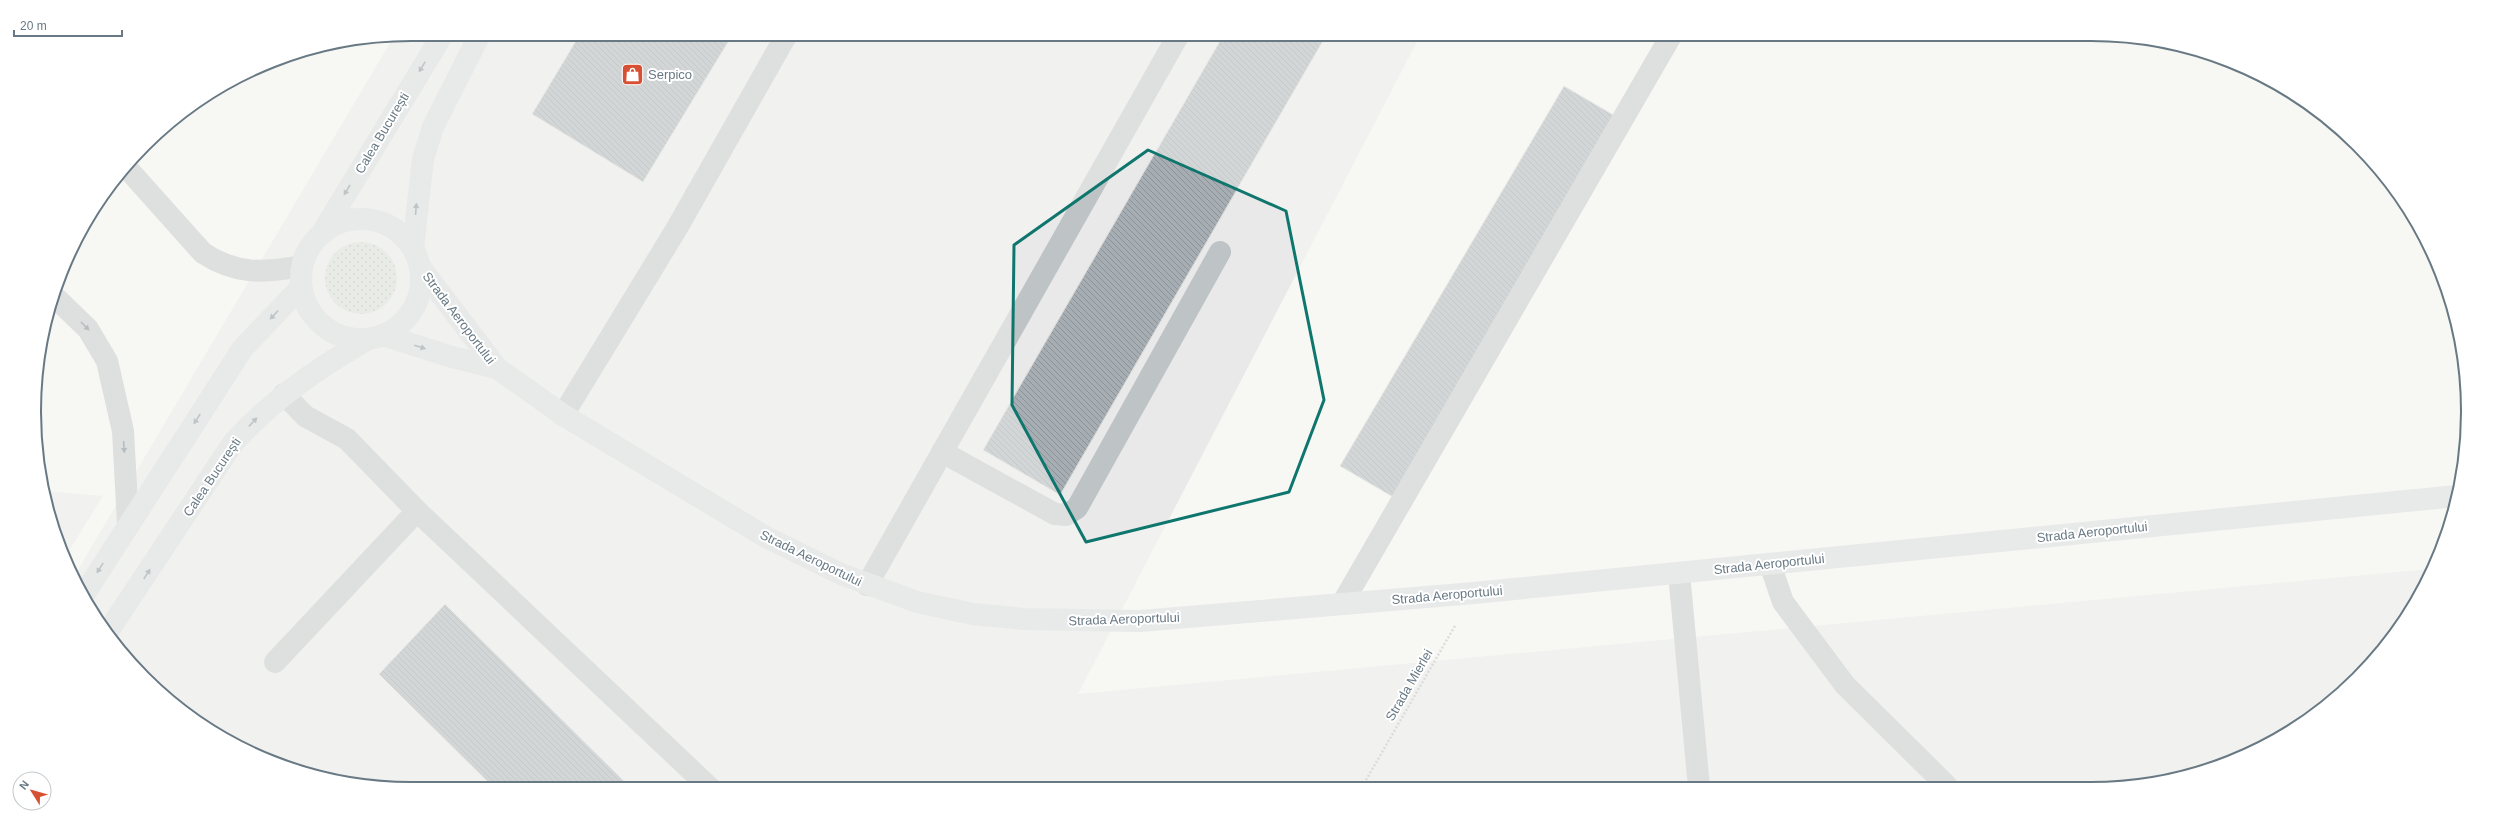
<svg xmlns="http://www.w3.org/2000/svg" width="2502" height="823" font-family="Helvetica,sans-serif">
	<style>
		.built { fill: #e8e9e8 }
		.industrial { fill: url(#industrial-furrows) }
		.grass { fill: url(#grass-dots) }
		.building { fill: url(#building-back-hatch); stroke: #d9d9d7 }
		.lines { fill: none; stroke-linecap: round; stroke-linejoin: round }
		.path { stroke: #b9bcbe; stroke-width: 2.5; stroke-dasharray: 2 2; stroke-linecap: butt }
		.minor { stroke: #bec3c6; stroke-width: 22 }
		.major { stroke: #d5d9dc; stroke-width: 22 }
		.highway { stroke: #d5d9dc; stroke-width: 22 }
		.oneway { fill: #788791 }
		.oneway2 { fill: #687984 }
		.marked { fill: none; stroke: #0f766e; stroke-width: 3; stroke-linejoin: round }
		.labels { text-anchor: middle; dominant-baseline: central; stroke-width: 4; stroke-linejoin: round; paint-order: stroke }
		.poi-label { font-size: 13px; fill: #687984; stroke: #fff; text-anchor: start }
		.street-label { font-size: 13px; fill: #687984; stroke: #fff }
		.rim { fill: none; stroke: #687984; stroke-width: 2 }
	</style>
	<defs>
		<pattern id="industrial-furrows" width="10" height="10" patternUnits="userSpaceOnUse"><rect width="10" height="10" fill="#e8e9e8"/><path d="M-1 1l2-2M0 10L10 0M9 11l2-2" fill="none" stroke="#c0c2c2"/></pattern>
		<pattern id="grass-dots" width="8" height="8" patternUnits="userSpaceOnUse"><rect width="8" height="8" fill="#d7dcd4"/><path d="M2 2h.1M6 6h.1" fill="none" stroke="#b2b7b2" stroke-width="1.8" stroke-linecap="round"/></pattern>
		<pattern id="building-back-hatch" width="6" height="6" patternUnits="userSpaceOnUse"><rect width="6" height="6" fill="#a6aeb4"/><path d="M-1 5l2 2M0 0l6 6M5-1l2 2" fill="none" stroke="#8b9298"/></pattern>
	</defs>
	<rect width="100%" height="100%" fill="#f7f7f4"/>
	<g class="built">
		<path d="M 412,34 L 1421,34 L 1078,694 L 2429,569 L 2418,600 L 2357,679 L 2257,750 L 2140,786 L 412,789 L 338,782 L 267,760 L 202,725 L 144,678 L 98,621 L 76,573 L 394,36 Z"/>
		<path d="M 44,491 L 103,496 L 67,554 L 47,509 Z"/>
	</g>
	<path class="industrial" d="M 293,55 L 239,80 L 267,63 Z"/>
	<circle class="grass" cx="361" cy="278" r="36"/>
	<g class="building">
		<path d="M 580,34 L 733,34 L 643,182 L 532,114 Z"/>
		<path d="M 1224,34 L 1327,34 L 1060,495 L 983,450 Z"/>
		<path d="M 1564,86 L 1617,117 L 1393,497 L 1340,466 Z"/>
		<path d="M 445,604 L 632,789 L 495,789 L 379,674 Z"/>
	</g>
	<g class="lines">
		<path class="path" d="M 1362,787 L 1456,624"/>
		<g class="minor">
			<path d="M 126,167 L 203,253 C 237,275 263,273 302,266"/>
			<path d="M 57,299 L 88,329 L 107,361 L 123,431 L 128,523"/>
			<path d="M 284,394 L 305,416 L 347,439 L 417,511 L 710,788"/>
			<path d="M 563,415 L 677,228 L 787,34"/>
			<path d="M 942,452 L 1055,514 L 1066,515 L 1077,508 L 1220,252"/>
			<path d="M 1770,564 L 1783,602 L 1845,685 L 1947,786"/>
			<path d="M 1679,573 L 1699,787"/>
			<path d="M 867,585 L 1179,34"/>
			<path d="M 1342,604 L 1672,34"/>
			<path d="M 275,662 L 417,511"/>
		</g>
		<g class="major">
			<path d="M 420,267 L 497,368 L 563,415 L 766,537 L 841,574 L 917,602 L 973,614 L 1024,619 L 1140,621 L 1474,593 L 2457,496"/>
			<path d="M 383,335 L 452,357 L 497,368"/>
		</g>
		<g class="highway">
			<circle cx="361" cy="279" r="60"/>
			<path d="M 322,233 L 443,34"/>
			<path d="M 413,248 L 423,159 L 433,127 L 480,34"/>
			<path d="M 85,593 L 243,348 L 301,287"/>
			<path d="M 107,633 L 233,443 C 274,398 317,369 368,339"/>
		</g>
	</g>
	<defs><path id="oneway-solid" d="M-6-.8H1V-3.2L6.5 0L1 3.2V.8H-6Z"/></defs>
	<g class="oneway">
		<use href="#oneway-solid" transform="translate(422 67) rotate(121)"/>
		<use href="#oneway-solid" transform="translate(347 190) rotate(121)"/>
		<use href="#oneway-solid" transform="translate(416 209) rotate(-86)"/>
		<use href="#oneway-solid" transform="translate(274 315) rotate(133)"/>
		<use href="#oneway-solid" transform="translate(420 347) rotate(18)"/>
		<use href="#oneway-solid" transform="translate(197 419) rotate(123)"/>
		<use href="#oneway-solid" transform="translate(253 422) rotate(-47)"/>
		<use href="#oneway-solid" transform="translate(100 568) rotate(122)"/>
		<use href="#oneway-solid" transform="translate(147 574) rotate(-57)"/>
	</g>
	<g class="oneway2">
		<use href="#oneway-solid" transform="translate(85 326) rotate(46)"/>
		<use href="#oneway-solid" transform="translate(124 447) rotate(86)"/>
	</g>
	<path d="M0 0H2502V823H0ZM 1148,150 L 1286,211 L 1324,400 L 1289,492 L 1086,542 L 1012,405 L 1014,245 Z" fill="#f7f7f4" fill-opacity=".55" fill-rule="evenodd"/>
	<path class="marked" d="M 1148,150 L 1286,211 L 1324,400 L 1289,492 L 1086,542 L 1012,405 L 1014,245 Z"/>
	<defs>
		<symbol id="shop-square" viewBox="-11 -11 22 22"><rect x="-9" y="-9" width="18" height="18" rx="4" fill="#d85033" stroke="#fff"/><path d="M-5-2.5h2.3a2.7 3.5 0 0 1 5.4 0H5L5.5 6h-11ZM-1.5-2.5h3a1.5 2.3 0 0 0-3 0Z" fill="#fff"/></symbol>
	</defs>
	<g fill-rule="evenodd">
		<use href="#shop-square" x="620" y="62" width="25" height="25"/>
	</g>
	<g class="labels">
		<g class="poi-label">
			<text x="648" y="74">Serpico</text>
		</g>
		<g class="street-label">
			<text transform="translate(382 133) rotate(-59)">Calea București</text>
			<text transform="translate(459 318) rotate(53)">Strada Aeroportului</text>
			<text transform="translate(212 477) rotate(-56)">Calea București</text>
			<text transform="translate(2092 532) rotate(-6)">Strada Aeroportului</text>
			<text transform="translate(811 558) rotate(26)">Strada Aeroportului</text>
			<text transform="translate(1769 564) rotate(-6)">Strada Aeroportului</text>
			<text transform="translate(1447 595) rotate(-5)">Strada Aeroportului</text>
			<text transform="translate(1124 619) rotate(-2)">Strada Aeroportului</text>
			<text transform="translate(1409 685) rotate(-60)">Strada Mierlei</text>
		</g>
	</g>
	<path d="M0 0H2502V823H0ZM411 41H2091A370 370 0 0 1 2461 411V412A370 370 0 0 1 2091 782H411A370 370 0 0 1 41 412V411A370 370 0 0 1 411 41Z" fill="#fff" fill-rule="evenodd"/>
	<path class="rim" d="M411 41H2091A370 370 0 0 1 2461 411V412A370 370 0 0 1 2091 782H411A370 370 0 0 1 41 412V411A370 370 0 0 1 411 41Z"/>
	<g transform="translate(32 791) rotate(307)"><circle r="19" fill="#ffffff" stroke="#c3c9ce"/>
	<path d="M0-3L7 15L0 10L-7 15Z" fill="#d85033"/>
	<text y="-6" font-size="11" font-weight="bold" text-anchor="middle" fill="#687984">N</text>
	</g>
	<path d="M14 30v6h108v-6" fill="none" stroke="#687984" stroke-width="2"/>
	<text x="20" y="30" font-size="12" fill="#687984" stroke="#ffffff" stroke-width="3" paint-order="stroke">20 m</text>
</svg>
